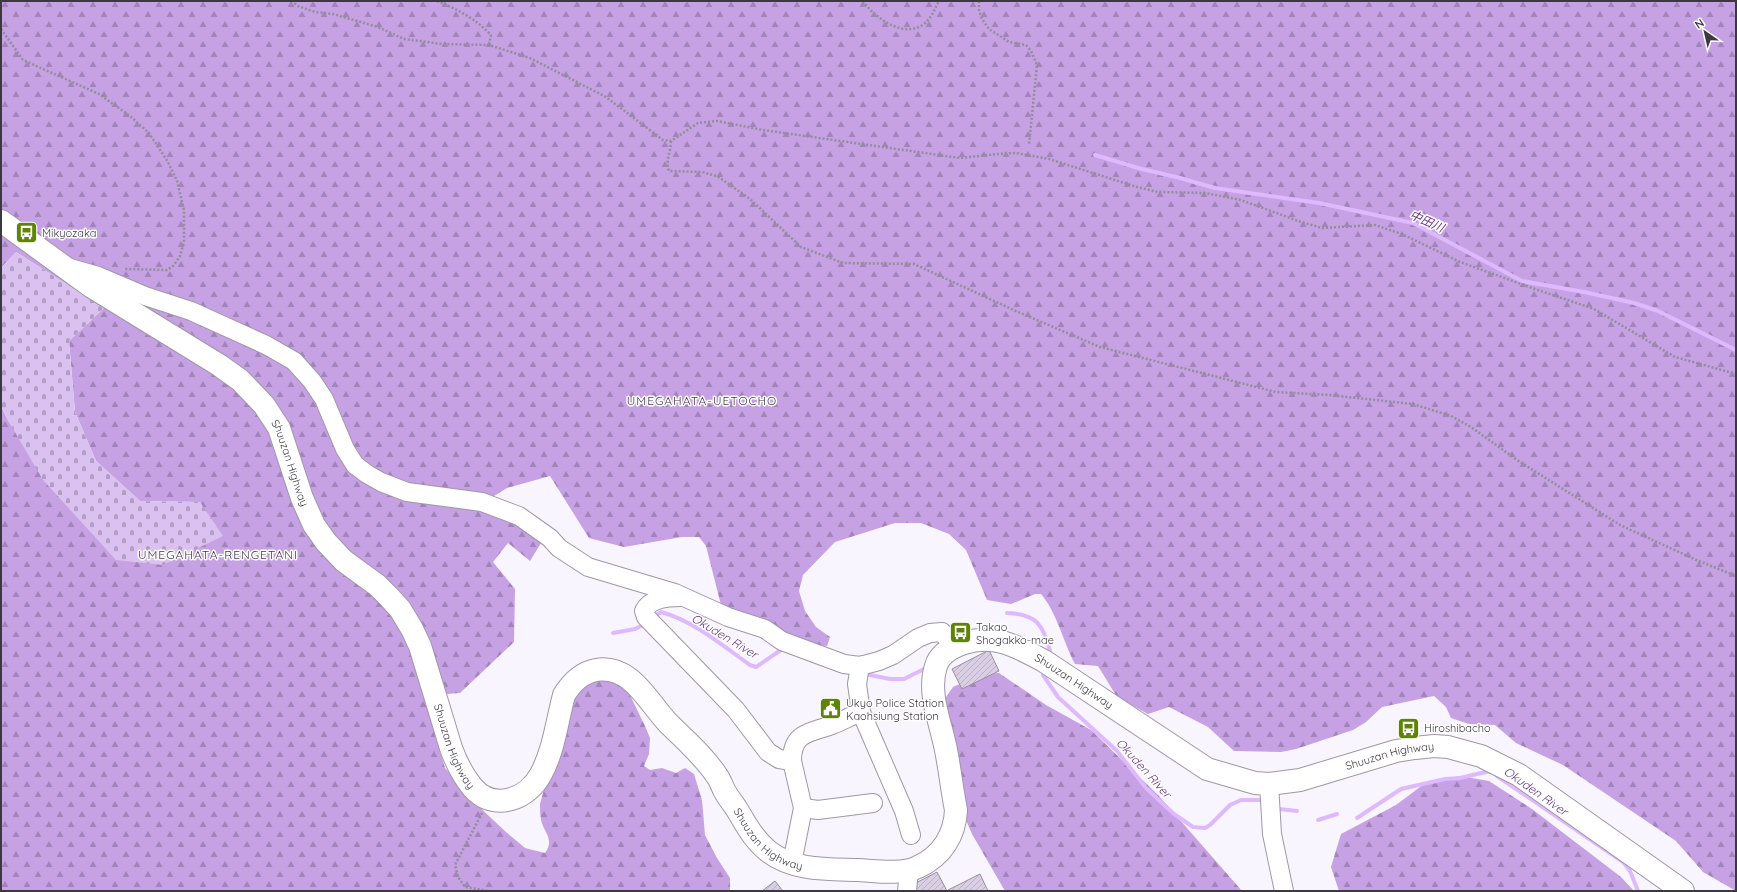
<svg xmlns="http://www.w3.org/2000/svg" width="1737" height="892" font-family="Quicksand,'Noto Sans JP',sans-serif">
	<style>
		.forest { fill: url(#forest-firs) }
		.cemetery { fill: url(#cemetery-stones) }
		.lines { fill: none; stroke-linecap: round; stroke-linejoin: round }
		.stream { stroke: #dfb9fd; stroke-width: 4 }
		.building { fill: url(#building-hatch); stroke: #998fa2 }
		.minor-casing { stroke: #a096a9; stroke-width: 20 }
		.highway-casing { stroke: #a096a9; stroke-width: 24 }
		.path { stroke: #928e97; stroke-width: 2.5; stroke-dasharray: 2 2; stroke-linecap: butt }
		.minor { stroke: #fff; stroke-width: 18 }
		.highway { stroke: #fff; stroke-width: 22 }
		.labels { text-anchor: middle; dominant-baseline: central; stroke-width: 3; stroke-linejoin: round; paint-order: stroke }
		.poi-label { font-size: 11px; fill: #3c3840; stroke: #fff; text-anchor: start }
		.street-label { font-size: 11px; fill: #3c3840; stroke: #fff }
		.water-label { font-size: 12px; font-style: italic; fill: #663786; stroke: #fff }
		.neighbourhood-label { font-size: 12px; letter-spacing: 1px; fill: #3c3840; stroke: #fff }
	</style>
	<defs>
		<pattern id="forest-firs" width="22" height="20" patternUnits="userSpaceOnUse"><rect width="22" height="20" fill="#c6a1e4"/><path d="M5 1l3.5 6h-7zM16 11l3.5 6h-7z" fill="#a284ba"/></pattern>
		<pattern id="cemetery-stones" width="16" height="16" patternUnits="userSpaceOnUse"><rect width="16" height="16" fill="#dac1f0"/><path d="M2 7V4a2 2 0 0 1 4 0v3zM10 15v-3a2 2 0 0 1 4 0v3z" fill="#b29ec4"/></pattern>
		<pattern id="building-hatch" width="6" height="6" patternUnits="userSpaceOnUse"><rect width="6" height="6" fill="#d9cee3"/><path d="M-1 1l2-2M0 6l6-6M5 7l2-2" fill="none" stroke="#bbb2c4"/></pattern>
	</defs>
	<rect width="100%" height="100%" fill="#f9f5fe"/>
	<g class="forest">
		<path d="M 1,1 L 1736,1 L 1736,891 L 1703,872 L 1676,841 L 1563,765 L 1516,743 L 1495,725 L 1469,724 L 1451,718 L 1446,707 L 1434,696 L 1382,707 L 1366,722 L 1353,730 L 1296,749 L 1281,752 L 1234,751 L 1208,727 L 1169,707 L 1148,714 L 1117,697 L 1098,666 L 1075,664 C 1063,641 1057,613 1041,594 L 1035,594 L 1011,604 L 987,600 L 966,550 L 949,534 L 921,523 L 895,523 L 835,542 L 803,575 L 799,591 L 805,611 L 816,627 L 830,637 L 827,646 L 804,644 L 721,605 L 706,546 L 699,537 L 682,537 L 624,547 L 589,538 L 550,476 L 507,488 L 494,496 L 489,508 L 515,518 L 541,543 L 530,561 L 508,543 L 493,562 L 515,589 L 514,642 L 460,693 L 447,694 L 432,705 L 431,722 L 445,768 L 474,802 L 506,832 L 525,848 L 545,853 C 555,839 544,833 541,820 C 540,815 540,809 540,804 L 572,686 L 607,677 L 628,691 L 645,726 L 650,738 L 649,754 L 644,766 L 650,770 L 662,768 L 676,773 L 685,768 L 694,774 L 702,800 L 705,835 L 717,858 L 730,878 L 730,891 L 1,891 L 1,406 L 9,422 L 116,560 L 200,502 L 140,501 L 96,461 L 75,412 L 69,341 L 104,308 L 16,252 L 1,268 Z"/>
		<path d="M 999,673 L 1046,705 L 1091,730 L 1159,796 L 1242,891 L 1005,891 L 972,834 L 962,811 L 944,700 L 953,687 L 982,674 Z"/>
		<path d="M 1460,776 L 1489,781 L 1532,809 L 1621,877 L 1634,891 L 1339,891 L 1331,867 L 1341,834 L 1396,805 L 1424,784 Z"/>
	</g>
	<path class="cemetery" d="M 16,252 L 104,308 L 69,341 L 75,412 L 96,461 L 140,501 L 200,502 L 223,536 L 163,565 L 116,560 L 43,480 L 9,422 L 1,406 L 1,268 Z"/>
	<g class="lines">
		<g class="stream">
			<path d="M 1095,155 L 1138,168 L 1180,178 L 1215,188 L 1319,203 L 1413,223 L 1522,281 L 1584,292 L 1634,303 L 1658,311 L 1736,350"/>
			<path d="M 1007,613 C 1036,614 1043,624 1050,651"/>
			<path d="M 652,618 L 661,612 C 694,621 723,646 750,665 L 756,667 L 781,650"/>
			<path d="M 613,633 L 635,629 L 645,624"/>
			<path d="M 865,674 L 890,679 L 904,679 L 924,669"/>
			<path d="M 1043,675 L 1058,697 L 1117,751 L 1146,788 L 1174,814 L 1193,827 L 1205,828 L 1210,825 L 1230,805 L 1241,800 L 1265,800"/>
			<path d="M 1497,776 L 1623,862 L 1630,871 L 1638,891"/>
			<path d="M 1279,809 L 1297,811"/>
			<path d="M 1357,818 L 1401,789 L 1445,779 L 1460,778 L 1490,771 L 1491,772"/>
			<path d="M 1318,820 L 1337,814"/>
		</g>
	</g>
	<g class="building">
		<path d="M 989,650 L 999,671 L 962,689 L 952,669 Z"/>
		<path d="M 937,872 L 947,891 L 915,891 L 912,885 Z"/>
		<path d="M 980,874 L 988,891 L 949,891 L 948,890 Z"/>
		<path d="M 775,881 L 783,891 L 762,891 Z"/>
	</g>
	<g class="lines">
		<defs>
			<g id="minor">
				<path d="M 70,268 L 98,276 L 145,296 L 191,311 L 266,345 L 294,361 L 312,381 L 324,399 L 345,449 L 355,465 L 367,474 L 381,482 L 407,492 L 482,502 L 519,516 L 550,538 L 559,548 L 588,567 L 675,593 L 728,617 L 765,629 L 782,641 L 844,664 L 860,666 L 879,661 L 893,655 L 918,638 L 930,633 L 942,632 L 954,647"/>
				<path d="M 680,597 C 668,597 650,598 644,611 L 646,617 L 736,710 L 768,752 L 779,759 L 792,761 C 792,732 810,733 832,725 C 842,721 851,716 861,712"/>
				<path d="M 860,666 L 857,684 L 861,712 L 904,811 L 911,835"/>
				<path d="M 792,761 L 803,808 L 792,863"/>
				<path d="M 1269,784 L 1272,834 L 1284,891"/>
				<path d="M 803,808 L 818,810 L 873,803"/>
				<path d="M 907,891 L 909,870"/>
			</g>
			<g id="highway">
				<path id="s1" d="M 1,221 L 92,287 L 219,365 L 240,380 L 264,405 L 279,428 L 302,498 L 314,525 L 326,542 L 344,561 L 377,585 L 389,597 L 400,609 L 412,629 L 420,646 L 451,748 C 456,762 463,776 473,788 C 494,812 528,799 541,774 C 554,750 557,721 564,695 C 572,682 581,673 596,670 C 631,664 648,702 668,723 C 685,740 704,756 717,776 C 720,780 722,786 724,790 C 727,796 732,802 736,808 C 746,824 753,839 768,851 C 793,871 829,869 858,870 C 876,871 902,875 918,867 C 942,856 955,835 956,810 C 952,790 950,770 946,750 C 941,723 927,693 936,666 C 940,653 952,647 964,643 C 994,633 1018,647 1044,661 L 1207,769 L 1255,783 L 1269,784 L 1300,780 L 1396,751 L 1415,748 L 1434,746 L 1448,747 L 1481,756 L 1519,775 L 1683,891"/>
			</g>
		</defs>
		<use href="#minor" class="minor-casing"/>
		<use href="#highway" class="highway-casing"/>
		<g class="path">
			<path d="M 291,1 L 298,6 L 315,12 L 333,14 L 378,27 L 404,39 L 442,44 L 489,45 L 530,58 L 606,97 L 663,140 L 671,141 L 698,123 L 717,121 L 763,130 L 960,158 L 997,154 L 1016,153 L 1049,159 L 1137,187 L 1158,192 L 1205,193 L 1241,200 L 1301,222 L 1322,228 L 1375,225 L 1402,234 L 1460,262 L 1535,289 L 1594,309 L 1675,357 L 1736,374"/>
			<path d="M 437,1 C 457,9 476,19 491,35 L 489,45"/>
			<path d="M 863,1 C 874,17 901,37 921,26 C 931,20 934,10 939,1"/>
			<path d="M 979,1 L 979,11 L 982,19 L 989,29 L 1009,42 L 1026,45 L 1031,51 L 1037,65 L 1029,145"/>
			<path d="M 1,29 L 23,60 L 99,94 L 130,116 L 149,133 L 168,162 L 177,181 L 184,210 L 184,242 L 180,256 L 173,266 L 167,270 L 124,269"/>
			<path d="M 671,141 C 671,152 665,160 669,171 L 702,172 L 717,176 L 750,199 L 801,247 L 843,263 L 914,264 L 1018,312 L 1100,347 L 1276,392 L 1329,395 L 1413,404 L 1451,416 L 1471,427 L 1517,460 L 1620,525 L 1694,559 L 1736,576"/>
			<path d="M 482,813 L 455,865 L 458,877 L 465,887 L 488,891"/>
		</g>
		<use href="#minor" class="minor"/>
		<use href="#highway" class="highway"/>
	</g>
	<defs>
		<symbol id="bus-square" viewBox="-11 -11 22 22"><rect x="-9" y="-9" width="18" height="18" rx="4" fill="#5e8407" stroke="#fff"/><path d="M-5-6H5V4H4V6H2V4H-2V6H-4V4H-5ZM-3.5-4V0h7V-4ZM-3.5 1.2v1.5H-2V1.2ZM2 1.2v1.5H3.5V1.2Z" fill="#fff"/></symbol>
		<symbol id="civic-square" viewBox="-11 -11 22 22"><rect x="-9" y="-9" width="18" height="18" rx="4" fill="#5e8407" stroke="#fff"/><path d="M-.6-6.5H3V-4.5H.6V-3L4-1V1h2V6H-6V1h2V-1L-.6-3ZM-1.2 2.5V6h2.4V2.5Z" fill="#fff"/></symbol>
	</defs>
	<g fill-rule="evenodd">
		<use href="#bus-square" x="14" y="220" width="25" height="25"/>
		<use href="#bus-square" x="948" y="620" width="25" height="25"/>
		<use href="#civic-square" x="818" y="696" width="25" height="25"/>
		<use href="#bus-square" x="1396" y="716" width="25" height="25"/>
	</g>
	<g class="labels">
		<g class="poi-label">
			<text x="42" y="233">Mikyozaka</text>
			<text x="976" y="627">Takao<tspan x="976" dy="13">Shogakko-mae</tspan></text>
			<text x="846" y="703">Ukyo Police Station<tspan x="846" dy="13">Kaohsiung Station</tspan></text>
			<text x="1424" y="728">Hiroshibacho</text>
		</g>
		<g class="street-label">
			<text stroke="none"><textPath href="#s1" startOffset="386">Shuuzan Highway</textPath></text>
			<text stroke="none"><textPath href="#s1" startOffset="1764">Shuuzan Highway</textPath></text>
			<text stroke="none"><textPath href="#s1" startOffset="722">Shuuzan Highway</textPath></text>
			<text stroke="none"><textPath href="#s1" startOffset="2112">Shuuzan Highway</textPath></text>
			<text stroke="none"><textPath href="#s1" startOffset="1225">Shuuzan Highway</textPath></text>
		</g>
		<g class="water-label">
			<text transform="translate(1427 221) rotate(24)">中田川</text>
			<text transform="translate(725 636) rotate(31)">Okuden River</text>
			<text transform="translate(1144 768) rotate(48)">Okuden River</text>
			<text transform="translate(1536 791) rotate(35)">Okuden River</text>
		</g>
		<g class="neighbourhood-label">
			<text x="702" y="400">UMEGAHATA-UETOCHO</text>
			<text x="218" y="554">UMEGAHATA-RENGETANI</text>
		</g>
	</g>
	<rect width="1737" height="892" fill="none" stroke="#3c3840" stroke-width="4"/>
	<g transform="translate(1705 32) rotate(326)" stroke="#ffffff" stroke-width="3" paint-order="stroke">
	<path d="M0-3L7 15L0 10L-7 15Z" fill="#3c3840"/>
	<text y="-6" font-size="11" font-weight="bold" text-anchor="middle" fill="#3c3840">N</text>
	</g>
</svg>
